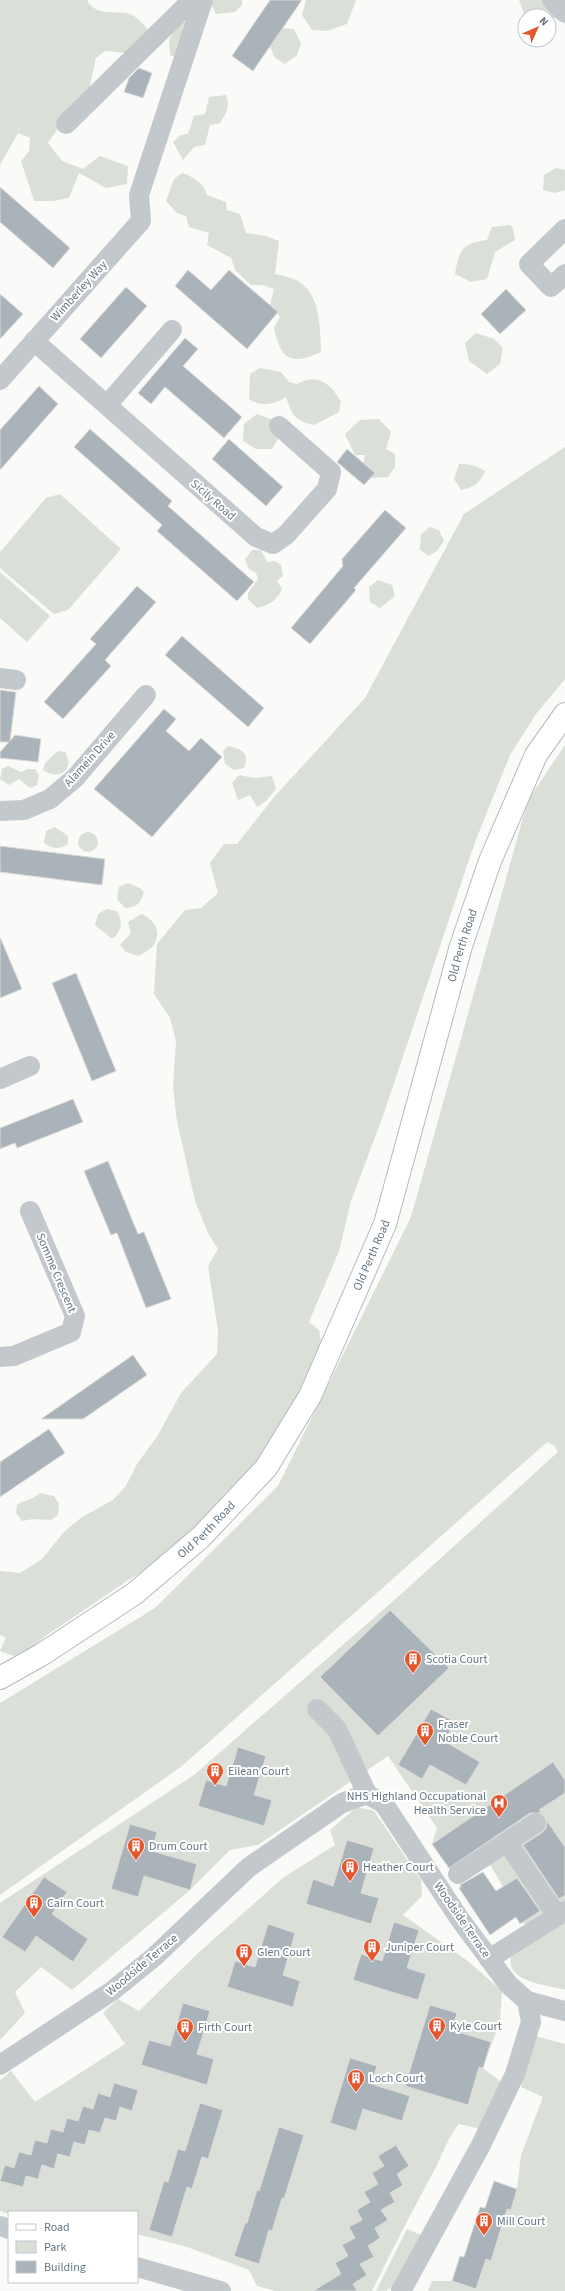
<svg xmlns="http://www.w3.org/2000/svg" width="565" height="2291" font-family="'Source Sans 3',sans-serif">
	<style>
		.green { fill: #dadfd7 }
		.building { fill: #aab3b9; stroke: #dcdcda }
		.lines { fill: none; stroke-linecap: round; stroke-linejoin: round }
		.major-casing { stroke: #b5babe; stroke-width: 24 }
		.minor { stroke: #c3c8cc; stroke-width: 20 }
		.major { stroke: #fff; stroke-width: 22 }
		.labels { text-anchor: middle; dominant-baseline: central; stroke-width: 4; stroke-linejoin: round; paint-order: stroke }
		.street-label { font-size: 12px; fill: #657683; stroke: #fff }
		.poi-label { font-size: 12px; fill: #657683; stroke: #fff; text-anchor: start }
	</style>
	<rect width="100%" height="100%" fill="#fafaf8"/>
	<g class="green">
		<path d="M 0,0 L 87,0 C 95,17 116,10 130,14 C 136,16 143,24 147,29 L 147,39 L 127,53 L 105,51 L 96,58 L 88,94 L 63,121 L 48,143 L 62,161 L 83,169 L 100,156 L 128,166 L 127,184 L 106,188 L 79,173 L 69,198 L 53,201 L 34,201 L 21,161 L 29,151 L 30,138 L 18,133 L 0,165 Z"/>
		<path d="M 209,0 L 242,0 L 242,5 L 235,12 L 216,14 Z"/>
		<path d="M 306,0 L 356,0 L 347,24 L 327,31 L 312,30 L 302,15 Z"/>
		<path d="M 519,0 L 565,0 L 557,17 L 549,23 L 549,16 L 525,16 Z"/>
		<path d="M 188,22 L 176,57 L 170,55 L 169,40 L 178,23 Z"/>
		<path d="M 277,28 L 294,29 L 301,43 L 297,55 L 285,64 L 274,57 L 267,37 Z"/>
		<path d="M 226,95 C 231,106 226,113 220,123 L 210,125 L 205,145 L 194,147 L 183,160 L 173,142 L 181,135 L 188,134 L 194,116 L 205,114 L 209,97 Z"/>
		<path d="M 556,168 L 565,170 L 565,190 L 555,193 L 543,190 L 544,175 Z"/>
		<path d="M 182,173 C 193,176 204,184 207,195 L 226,202 L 227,210 L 240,214 L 246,233 L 266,236 L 279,241 L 275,274 C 283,276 295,278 301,283 C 321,298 320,330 321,352 C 291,366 281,360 274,328 L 280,317 L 270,305 L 274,289 L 263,285 L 251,285 L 235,270 L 231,258 L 207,245 L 209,233 L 189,227 L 186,216 L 177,213 L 166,201 L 174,179 Z"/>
		<path d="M 510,225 L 513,228 L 515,240 L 495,252 L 487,279 L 471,282 L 455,274 C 459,250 462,243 487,240 L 492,227 Z"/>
		<path d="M 476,333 L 494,339 L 503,348 L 500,364 L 487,374 L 469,361 L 465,343 Z"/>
		<path d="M 260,368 L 281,372 L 289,382 L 297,384 C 318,372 330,384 341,401 L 339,412 L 314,425 C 294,420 293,416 286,397 C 274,405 261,407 249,399 L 250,374 Z"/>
		<path d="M 257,414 L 273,420 L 281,434 L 272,449 L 256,449 L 243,441 L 244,424 Z"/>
		<path d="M 379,419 L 391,432 L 386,449 L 395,454 L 395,467 L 388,477 L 370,478 L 361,473 L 365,455 L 355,455 L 345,434 L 360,420 Z"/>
		<path d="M 565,447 L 565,679 L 536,714 L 510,755 L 475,842 L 383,1116 L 351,1201 L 339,1251 L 309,1322 L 319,1330 L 324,1359 L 261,1469 L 226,1492 L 212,1515 L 180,1549 L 127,1581 L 44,1637 L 31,1648 L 14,1656 L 0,1651 L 6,1637 L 0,1635 L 0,1571 L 20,1573 L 42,1559 L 64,1532 L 82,1517 L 113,1500 L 126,1486 L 137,1464 L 158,1435 L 181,1393 L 217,1354 L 218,1331 L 208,1266 L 218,1249 L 208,1233 L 195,1201 L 177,1121 L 173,1087 L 176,1041 L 170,1018 L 154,994 L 157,944 L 185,910 L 201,908 L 218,893 L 210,863 L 224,844 L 237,844 L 275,796 L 365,698 L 464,514 Z"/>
		<path d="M 459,464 C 469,464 476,465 485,471 C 481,482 473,488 461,490 L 454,479 Z"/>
		<path d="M 60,494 L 121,549 L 68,610 L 54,614 L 0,568 L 0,552 L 46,498 Z"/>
		<path d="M 430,527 L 439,530 L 444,541 L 437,551 L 429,556 L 420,550 L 421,534 Z"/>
		<path d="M 252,550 L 261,550 L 267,562 L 275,561 L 281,565 L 283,576 L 277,581 L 282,589 C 277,601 269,605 257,608 L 248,599 L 248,593 L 258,579 L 256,573 L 248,568 L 245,559 Z"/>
		<path d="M 0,572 L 50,616 L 27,642 L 0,618 Z"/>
		<path d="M 378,580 L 392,585 L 395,596 L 380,608 L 370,602 L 369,587 Z"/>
		<path d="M 565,745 L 565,1990 C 548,1985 505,1982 511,1957 L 534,1941 L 491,1866 L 479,1851 L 450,1870 L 432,1844 L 437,1828 L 388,1756 L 258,1845 L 230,1850 L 190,1890 L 72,1990 L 41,1967 L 15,1992 L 25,2013 L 0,2040 L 0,1903 L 194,1775 L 400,1595 L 558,1452 L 555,1446 L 547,1442 L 182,1766 L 0,1895 L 0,1703 L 155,1608 L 278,1486 L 411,1217 L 528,800 Z"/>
		<path d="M 228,746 C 242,749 250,753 244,768 L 234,770 L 225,764 L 223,751 Z"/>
		<path d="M 58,751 L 65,752 C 76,770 58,781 43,770 L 45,763 Z"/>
		<path d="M 8,766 L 21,772 L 28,769 L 35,769 L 39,775 L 37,785 L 30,788 L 19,779 L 9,785 L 0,779 L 2,769 Z"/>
		<path d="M 239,775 L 254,778 L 272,776 L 276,789 L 266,801 L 257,807 L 250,795 L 238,800 L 232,783 Z"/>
		<path d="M 55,827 L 68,836 L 68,844 C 59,850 53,849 44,843 L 46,831 Z"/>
		<circle cx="88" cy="842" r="10"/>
		<path d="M 128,883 L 140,888 L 144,892 C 140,904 137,907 125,908 L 117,899 L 119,887 Z"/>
		<path d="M 107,909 L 117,911 C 123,922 122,928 115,937 L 111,938 L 95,925 L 98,914 Z"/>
		<path d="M 141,914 C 155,919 163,934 152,947 C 149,950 143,953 139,956 L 126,952 L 120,945 L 131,933 L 128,922 Z"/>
		<path d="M 40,1493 L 54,1496 L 59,1504 L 58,1515 L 51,1520 L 33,1519 L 22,1521 L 16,1513 L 17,1505 C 26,1499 30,1501 40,1493 Z"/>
		<path d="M 357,1807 L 374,1811 L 421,1880 L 422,1896 L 403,1915 L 469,1962 L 502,1991 L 500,2021 L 483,2068 L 501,2082 L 481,2129 L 459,2124 C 448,2137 443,2153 435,2169 C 413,2209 392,2250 372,2291 L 275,2291 L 257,2286 L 249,2270 L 187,2247 L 137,2234 L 137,2212 L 9,2212 L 9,2214 L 0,2211 L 0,2080 L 11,2071 L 35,2102 L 125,2044 L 103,2013 L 118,1999 L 139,2011 L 197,1954 L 284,1877 L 335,1845 L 330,1830 Z"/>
		<path d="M 535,2036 L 565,2044 L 565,2291 L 428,2291 L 432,2281 L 452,2281 L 476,2289 L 486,2259 L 491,2260 L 505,2217 L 505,2208 L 511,2209 L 517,2189 L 521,2155 L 543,2097 L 521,2087 Z"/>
		<path d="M 407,2229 L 421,2235 L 391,2290 L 388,2288 L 387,2291 L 376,2291 Z"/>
	</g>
	<g class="building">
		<path d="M 270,0 L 302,0 L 253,71 L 232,56 Z"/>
		<path d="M 139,68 L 152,73 L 143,98 L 124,92 L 129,78 Z"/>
		<path d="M 0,187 L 70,248 L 53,268 L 0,222 Z"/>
		<path d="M 188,270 L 211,290 L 229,270 L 278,312 L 247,349 L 175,286 Z"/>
		<path d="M 126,287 L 147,306 L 101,358 L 80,339 Z"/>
		<path d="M 506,289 L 526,310 L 500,334 L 481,314 Z"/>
		<path d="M 0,294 L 23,314 L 0,339 Z"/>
		<path d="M 185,338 L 198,349 L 183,366 L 242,417 L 224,438 L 165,387 L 151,404 L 138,393 Z"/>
		<path d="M 39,386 L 58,404 L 0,470 L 0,430 Z"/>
		<path d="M 90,429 L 172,501 L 168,506 L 254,582 L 237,601 L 157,531 L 162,525 L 74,447 Z"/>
		<path d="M 229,439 L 283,487 L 266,506 L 212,459 Z"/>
		<path d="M 347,449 L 375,473 L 364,485 L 337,462 Z"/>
		<path d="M 385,510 L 406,528 L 354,588 L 356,590 L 310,644 L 291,628 L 343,566 L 342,559 Z"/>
		<path d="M 137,586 L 156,602 L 105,660 L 111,666 L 63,719 L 44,702 L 96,644 L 90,639 Z"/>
		<path d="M 182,636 L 264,708 L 248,727 L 165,655 Z"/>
		<path d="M 0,690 L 16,692 L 10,741 L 15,735 L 41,739 L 38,762 L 0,758 L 0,752 L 9,742 L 0,742 Z"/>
		<path d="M 164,709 L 176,719 L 166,731 L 189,751 L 201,738 L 222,757 L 152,837 L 94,789 Z"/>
		<path d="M 0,846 L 105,859 L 102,885 L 0,872 Z"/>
		<path d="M 0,937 L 22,989 L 0,998 Z"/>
		<path d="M 76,973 L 116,1071 L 92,1081 L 52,983 Z"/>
		<path d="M 73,1099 L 83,1122 L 17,1148 L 15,1143 L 0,1149 L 0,1128 Z"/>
		<path d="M 108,1161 L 138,1234 L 144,1232 L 171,1299 L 146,1308 L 117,1233 L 111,1235 L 84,1171 Z"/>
		<path d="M 133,1355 L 147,1375 L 83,1419 L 41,1419 Z"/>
		<path d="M 49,1429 L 65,1453 L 0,1497 L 0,1462 Z"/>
		<path d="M 390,1610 L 449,1668 L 378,1736 L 320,1677 Z"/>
		<path d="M 431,1709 L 455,1722 L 444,1741 L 480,1762 L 466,1785 L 430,1765 L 422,1779 L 398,1765 Z"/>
		<path d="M 238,1747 L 266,1756 L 254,1795 L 272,1800 L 264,1826 L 198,1806 L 206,1780 L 226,1786 Z"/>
		<path d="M 553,1762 L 565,1780 L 565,1793 L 539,1810 L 541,1813 L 530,1813 L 449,1868 L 432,1844 Z"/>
		<path d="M 547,1821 L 565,1847 L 565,1895 L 559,1899 L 523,1845 L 543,1832 L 546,1828 Z"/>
		<path d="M 130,1824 L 157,1832 L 152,1851 L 197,1864 L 190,1890 L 144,1876 L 138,1897 L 111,1889 Z"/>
		<path d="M 347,1840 L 374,1848 L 361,1893 L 379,1898 L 371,1924 L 306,1904 L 313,1879 L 333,1886 Z"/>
		<path d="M 483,1872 L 496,1891 L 517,1878 L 540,1911 L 520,1924 L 516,1917 L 490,1935 L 459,1888 L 461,1887 L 460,1885 Z"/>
		<path d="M 44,1877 L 67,1892 L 52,1914 L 88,1939 L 73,1962 L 36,1936 L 25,1952 L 2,1937 Z"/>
		<path d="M 394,1922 L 419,1930 L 407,1968 L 426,1974 L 418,2000 L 353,1980 L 361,1954 L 382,1961 Z"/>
		<path d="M 268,1924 L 295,1933 L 283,1975 L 300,1981 L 293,2007 L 227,1987 L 235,1961 L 255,1967 Z"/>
		<path d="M 183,2003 L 210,2011 L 197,2054 L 214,2059 L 207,2085 L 141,2065 L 149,2040 L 170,2046 Z"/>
		<path d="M 430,2005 L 457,2013 L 452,2030 L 491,2042 L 483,2068 L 479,2067 L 468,2105 L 405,2086 Z"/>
		<path d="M 350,2058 L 377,2066 L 371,2084 L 410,2096 L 402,2121 L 363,2109 L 356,2131 L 330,2123 Z"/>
		<path d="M 114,2083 L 138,2090 L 132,2111 L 120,2107 L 116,2121 L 105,2118 L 100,2133 L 89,2130 L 85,2145 L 74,2142 L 70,2157 L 58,2154 L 54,2169 L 42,2165 L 38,2179 L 26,2176 L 23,2187 L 0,2181 L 5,2165 L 14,2168 L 19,2152 L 31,2155 L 35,2140 L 47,2143 L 51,2129 L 63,2132 L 67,2118 L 78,2121 L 83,2106 L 93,2109 L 98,2093 L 110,2097 Z"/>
		<path d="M 200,2103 L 223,2110 L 208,2159 L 202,2157 L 192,2189 L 187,2187 L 172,2237 L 149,2230 L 164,2181 L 168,2182 L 178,2149 L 185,2151 Z"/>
		<path d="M 279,2127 L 304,2135 L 284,2199 L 282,2198 L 272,2231 L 269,2230 L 259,2264 L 234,2256 L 245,2223 L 247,2223 L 257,2190 L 259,2191 Z"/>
		<path d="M 396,2145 L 409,2166 L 397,2174 L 403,2185 L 390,2193 L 395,2202 L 381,2210 L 388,2220 L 375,2228 L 380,2238 L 368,2246 L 374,2257 L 360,2264 L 367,2275 L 353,2284 L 357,2291 L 313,2291 L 341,2274 L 335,2263 L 348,2256 L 342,2245 L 355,2238 L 349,2227 L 362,2220 L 357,2210 L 370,2202 L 364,2192 L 378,2184 L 372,2173 L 384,2166 L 378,2156 Z"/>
		<path d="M 494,2181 L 517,2189 L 511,2210 L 507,2209 L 491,2261 L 486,2259 L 476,2289 L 452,2281 L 460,2256 L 464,2257 L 480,2207 L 485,2208 Z"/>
	</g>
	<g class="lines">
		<defs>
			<g id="major">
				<path id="s1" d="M 0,1678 L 41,1655 L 134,1594 L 201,1537 L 266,1468 L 310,1396 L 385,1224 L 461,946 L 490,861 L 536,755 L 565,714"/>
			</g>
		</defs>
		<use href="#major" class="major-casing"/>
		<g class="minor">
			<path d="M 552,0 L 565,13"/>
			<path d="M 66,124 L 192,0"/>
			<path d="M 565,229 L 529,264 L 551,287 L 565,274"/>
			<path d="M 34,341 L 256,537 L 273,544 L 286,535 L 327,489 L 331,472 L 279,426"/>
			<path d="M 0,380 L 141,221 L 139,195 L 203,0"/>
			<path d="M 107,405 L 172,330"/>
			<path d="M 0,678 L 16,680"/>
			<path d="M 0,811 L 24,810 L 50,799 L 75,778 L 146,695"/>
			<path d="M 0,1079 L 30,1066"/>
			<path d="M 0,1357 L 14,1356 L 71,1332 L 75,1316 L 30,1211"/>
			<path d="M 317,1709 L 337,1729 L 367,1794"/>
			<path d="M 507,1842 L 557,1916"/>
			<path d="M 458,1874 L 536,1823"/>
			<path d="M 489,1959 L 565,1911"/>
			<path d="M 527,2001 L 565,2011"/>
			<path d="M 0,2065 L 112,1991 L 154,1957 L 249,1867 L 342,1803 L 367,1794 L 384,1804 L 459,1918 L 508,1984 L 527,2001 L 531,2022 L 515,2074 L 481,2145 L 401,2291"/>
			<path d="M 0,2226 L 9,2229"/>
			<path d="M 137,2267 L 221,2291"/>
		</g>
		<use href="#major" class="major"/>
	</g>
	<defs>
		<symbol id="building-pin" viewBox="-11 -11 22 30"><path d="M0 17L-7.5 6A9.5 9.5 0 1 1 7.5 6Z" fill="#e4572e" stroke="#fff"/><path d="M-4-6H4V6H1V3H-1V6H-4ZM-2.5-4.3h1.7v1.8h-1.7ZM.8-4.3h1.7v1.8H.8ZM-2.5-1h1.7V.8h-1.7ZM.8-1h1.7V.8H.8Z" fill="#fff"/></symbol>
		<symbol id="hospital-pin" viewBox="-11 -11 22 30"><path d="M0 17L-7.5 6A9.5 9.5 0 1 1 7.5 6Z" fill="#e4572e" stroke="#fff"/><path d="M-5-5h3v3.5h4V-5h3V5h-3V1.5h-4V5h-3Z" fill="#fff"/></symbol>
	</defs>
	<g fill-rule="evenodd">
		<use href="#building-pin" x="403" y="1649" width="20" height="27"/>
		<use href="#building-pin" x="415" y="1721" width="20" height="27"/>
		<use href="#building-pin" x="205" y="1761" width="20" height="27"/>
		<use href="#hospital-pin" x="489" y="1793" width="20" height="27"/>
		<use href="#building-pin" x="126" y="1836" width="20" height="27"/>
		<use href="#building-pin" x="340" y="1857" width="20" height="27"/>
		<use href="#building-pin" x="24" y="1893" width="20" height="27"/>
		<use href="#building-pin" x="362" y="1937" width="20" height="27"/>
		<use href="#building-pin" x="234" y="1942" width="20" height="27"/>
		<use href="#building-pin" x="427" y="2016" width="20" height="27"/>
		<use href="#building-pin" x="175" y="2017" width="20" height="27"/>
		<use href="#building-pin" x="346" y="2068" width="20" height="27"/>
		<use href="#building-pin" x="474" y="2211" width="20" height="27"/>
	</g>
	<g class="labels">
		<g class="street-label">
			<text transform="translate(79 291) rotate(-48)">Wimberley Way</text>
			<text transform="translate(213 500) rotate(41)">Sicily Road</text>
			<text transform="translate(90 759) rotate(-48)">Alamein Drive</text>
			<text stroke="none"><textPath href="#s1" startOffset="902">Old Perth Road</textPath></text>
			<text stroke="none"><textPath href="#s1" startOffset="579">Old Perth Road</textPath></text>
			<text transform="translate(56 1273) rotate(67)">Somme Crescent</text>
			<text stroke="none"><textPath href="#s1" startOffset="255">Old Perth Road</textPath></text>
			<text transform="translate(462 1920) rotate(55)">Woodside Terrace</text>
			<text transform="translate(142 1965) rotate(-40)">Woodside Terrace</text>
		</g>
		<g class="poi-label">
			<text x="426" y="1659">Scotia Court</text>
			<text x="438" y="1724">Fraser<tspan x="438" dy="14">Noble Court</tspan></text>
			<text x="228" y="1771">Eilean Court</text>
			<text x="486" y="1796" text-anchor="end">NHS Highland Occupational<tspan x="486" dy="14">Health Service</tspan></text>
			<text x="149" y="1846">Drum Court</text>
			<text x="363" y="1867">Heather Court</text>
			<text x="47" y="1903">Cairn Court</text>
			<text x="385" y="1947">Juniper Court</text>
			<text x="257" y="1952">Glen Court</text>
			<text x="450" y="2026">Kyle Court</text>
			<text x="198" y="2027">Firth Court</text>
			<text x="369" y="2078">Loch Court</text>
			<text x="497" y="2221">Mill Court</text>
		</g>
	</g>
	<rect x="8" y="2211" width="130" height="72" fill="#ffffff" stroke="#c1c8cd"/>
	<rect x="16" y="2224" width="20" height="6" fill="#ffffff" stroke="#c1c8cd"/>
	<text x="44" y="2231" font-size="12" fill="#657683">Road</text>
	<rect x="16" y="2241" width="20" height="12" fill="#dadfd7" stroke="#c1c8cd"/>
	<text x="44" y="2251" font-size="12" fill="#657683">Park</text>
	<rect x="16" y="2261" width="20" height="12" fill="#aab3b9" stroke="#c1c8cd"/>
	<text x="44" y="2271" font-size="12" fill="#657683">Building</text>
	<g transform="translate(537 28) rotate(45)"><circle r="19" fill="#ffffff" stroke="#c1c8cd"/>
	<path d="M0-3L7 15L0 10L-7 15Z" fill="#e4572e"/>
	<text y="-6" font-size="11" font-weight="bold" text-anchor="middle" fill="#657683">N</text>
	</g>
</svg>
